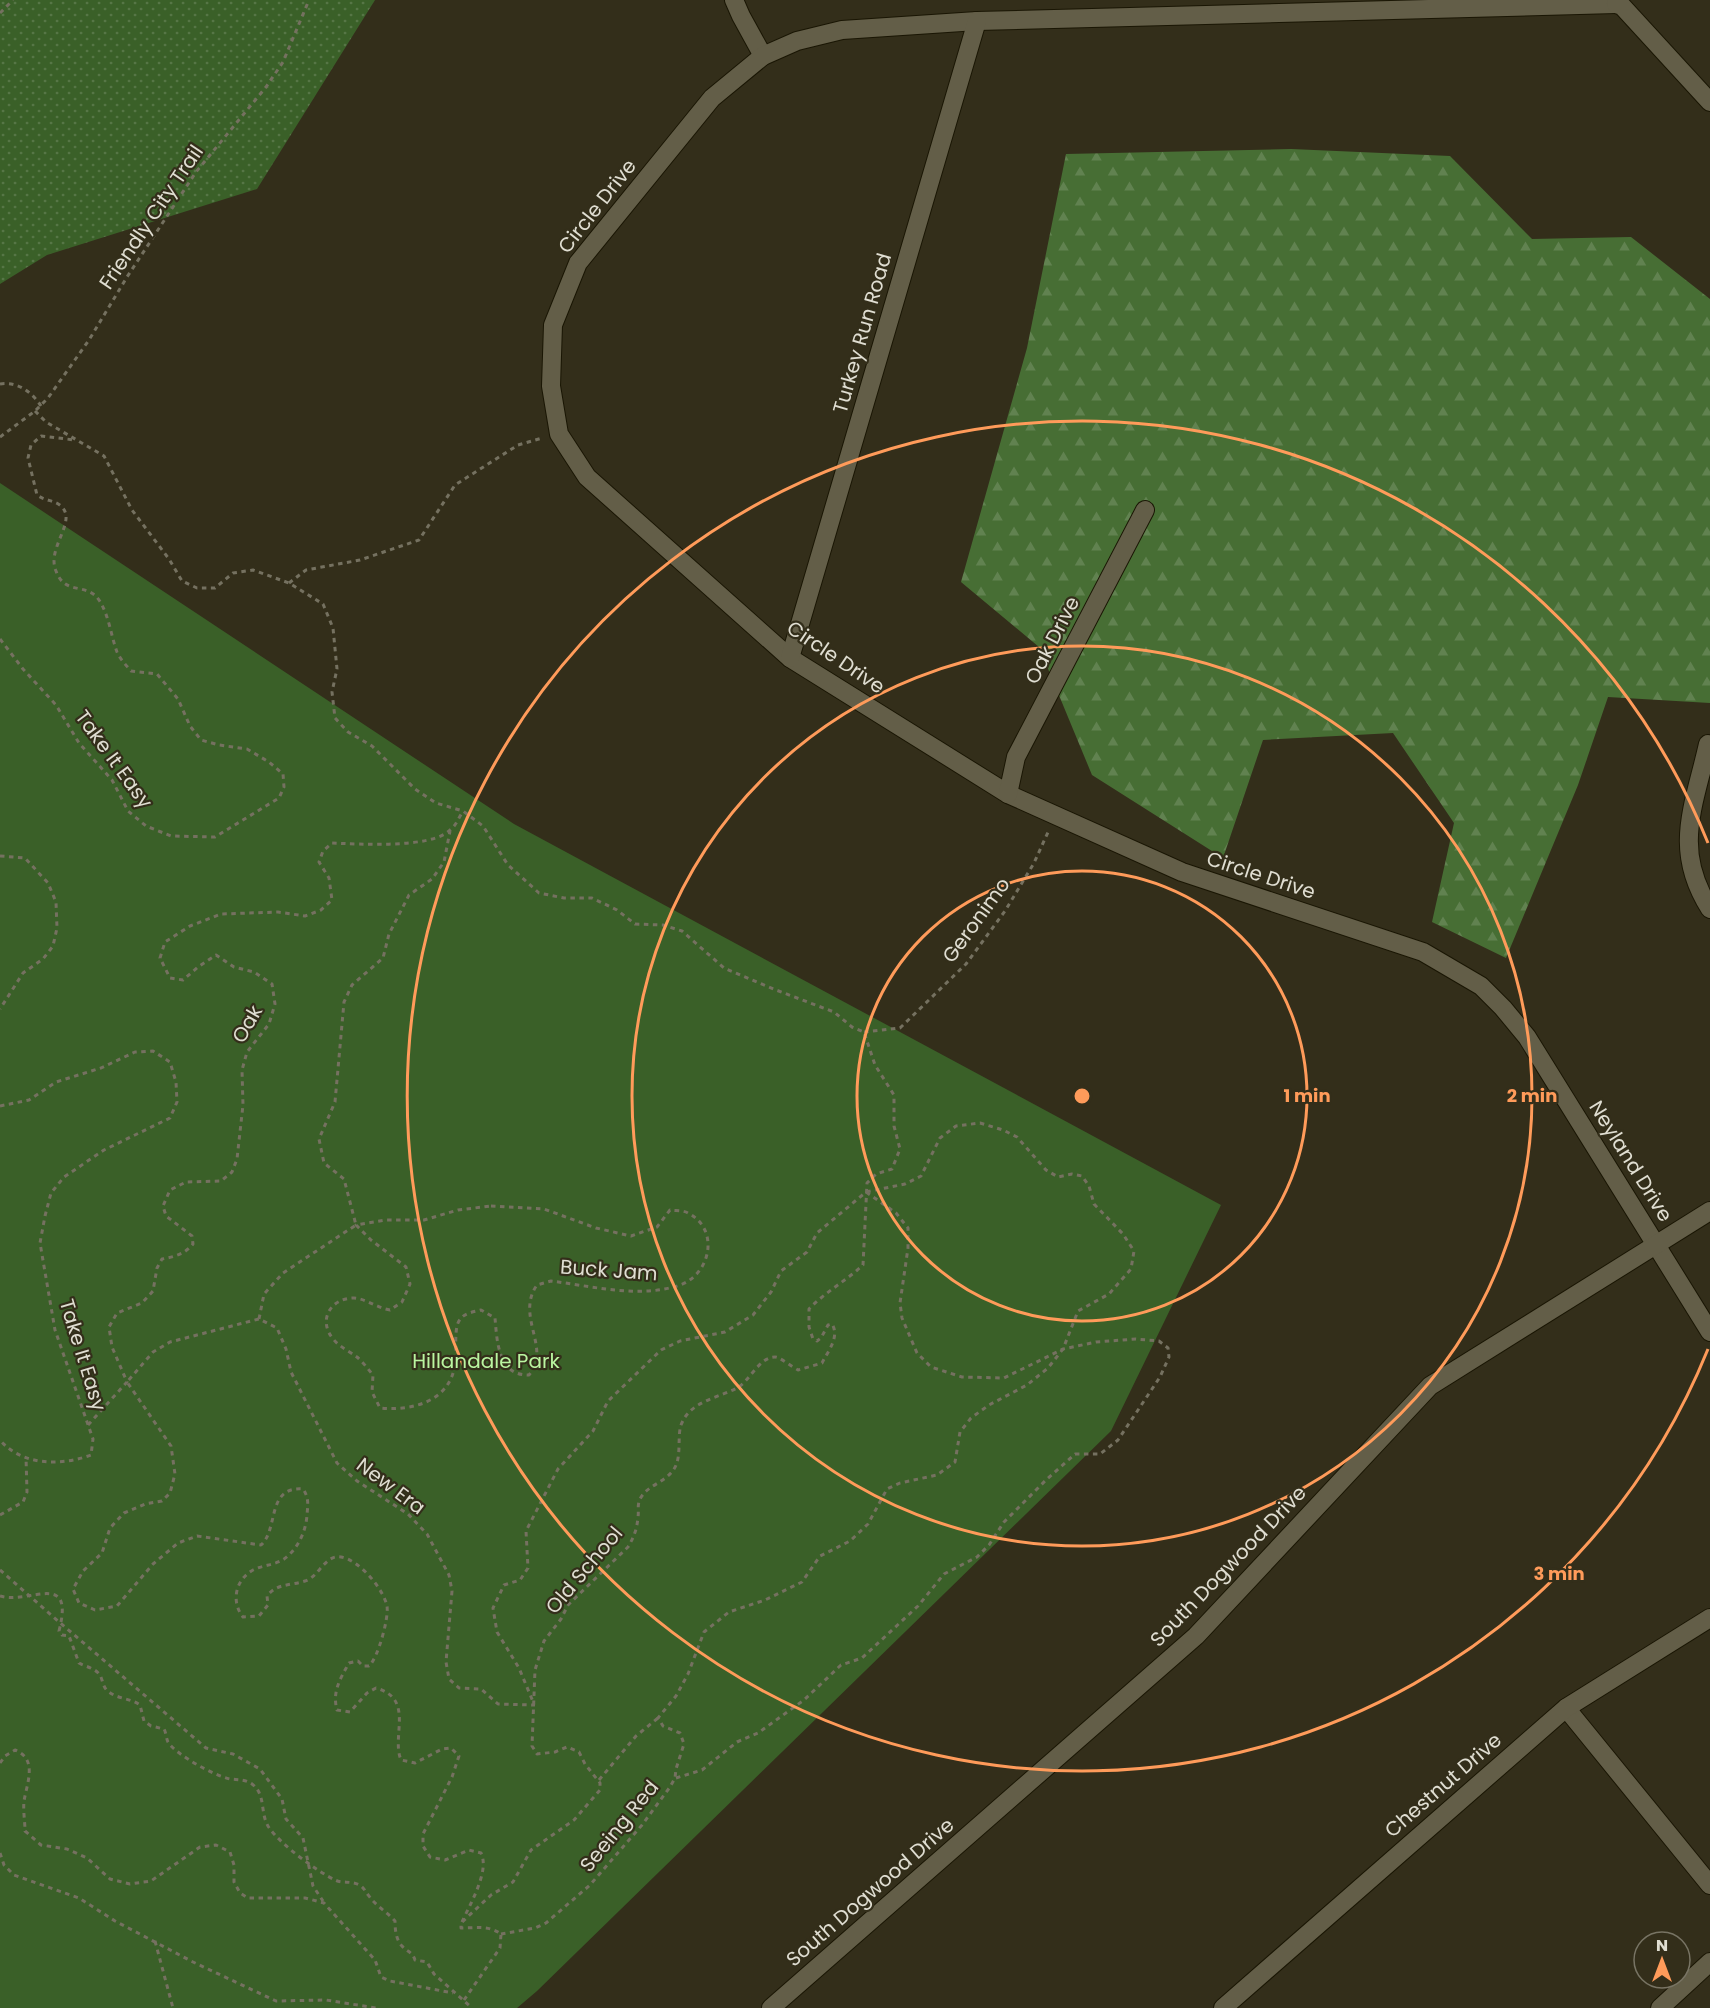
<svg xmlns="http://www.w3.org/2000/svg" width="1710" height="2008" font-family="Poppins,sans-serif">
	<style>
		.grass { fill: url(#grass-dots) }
		.forest { fill: url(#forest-firs) }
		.green { fill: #3a6028 }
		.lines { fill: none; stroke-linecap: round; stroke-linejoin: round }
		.street-casing { stroke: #1a1604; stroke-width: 20 }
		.path { stroke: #757160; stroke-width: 3; stroke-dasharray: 4.5 4.5; stroke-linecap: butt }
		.street { stroke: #635e48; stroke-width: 18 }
		.ring { fill: none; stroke: #ff9b5a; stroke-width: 3 }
		.labels { text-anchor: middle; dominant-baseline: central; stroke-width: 4.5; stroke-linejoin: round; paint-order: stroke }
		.street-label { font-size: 20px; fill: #e0ded2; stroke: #332e1a }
		.park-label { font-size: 20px; fill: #baf5a0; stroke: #332e1a }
		.centre { fill: #ff9b5a; stroke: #332e1a; stroke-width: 3 }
		.ring-label { font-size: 18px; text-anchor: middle; font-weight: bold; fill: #ff9b5a; stroke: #332e1a; stroke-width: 4.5; stroke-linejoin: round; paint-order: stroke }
	</style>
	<defs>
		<pattern id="grass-dots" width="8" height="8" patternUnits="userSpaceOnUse" patternTransform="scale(1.5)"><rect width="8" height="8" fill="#3a6028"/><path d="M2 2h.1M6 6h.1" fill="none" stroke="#567646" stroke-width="1.8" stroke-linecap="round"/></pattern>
		<pattern id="forest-firs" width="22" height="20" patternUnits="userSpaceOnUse" patternTransform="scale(1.5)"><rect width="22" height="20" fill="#476e34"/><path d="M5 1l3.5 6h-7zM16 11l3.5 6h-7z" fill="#618250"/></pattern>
	</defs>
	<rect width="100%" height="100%" fill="#332e1a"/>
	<path class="grass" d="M 0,0 L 375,0 L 257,189 L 47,255 L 0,284 Z"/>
	<path class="forest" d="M 1291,149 L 1450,156 L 1532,239 L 1631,237 L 1710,299 L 1710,703 L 1608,697 L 1578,785 L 1506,958 L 1432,922 L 1454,823 L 1393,733 L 1263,740 L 1223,858 L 1092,775 L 1039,647 L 961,582 L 1027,348 L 1066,154 Z"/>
	<path class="green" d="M 0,483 L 514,824 L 1221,1205 L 1111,1431 L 537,1991 L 517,2008 L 0,2008 Z"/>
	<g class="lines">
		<defs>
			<g id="street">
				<path d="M 734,0 L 741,16 L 763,56"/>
				<path d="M 1616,4 L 977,21 L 842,30 L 797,41 L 763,56 L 712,98 L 578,263 L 553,325 L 551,386 L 559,434 L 587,477 L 790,658 L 1008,794 L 1182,872 L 1423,952 L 1481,986 L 1503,1008 L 1527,1037 L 1710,1332"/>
				<path d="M 1616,4 L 1622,6 L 1710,102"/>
				<path d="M 790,658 L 977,21"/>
				<path d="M 1708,744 C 1694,807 1672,849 1710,909"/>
				<path d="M 1008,794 L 1016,757 L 1145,510"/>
				<path d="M 1566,1708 L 1710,1885"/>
				<path d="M 771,2008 L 1196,1636 L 1430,1386 L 1710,1211"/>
				<path d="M 1223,2008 L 1566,1708 L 1710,1618"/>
				<path d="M 1660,2008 L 1710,1962"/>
			</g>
		</defs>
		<use href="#street" class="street-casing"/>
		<g class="path">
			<path d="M 0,13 L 13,0"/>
			<path d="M 0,384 C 17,381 32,392 41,406"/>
			<path d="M 35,411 L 46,422 L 104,456 L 132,510 L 169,559 L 182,581 L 197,588 L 215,588 L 233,573 L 253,570 L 289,583 L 323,604 L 333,628 L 337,669 L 332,692 L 335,718 L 348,732 L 372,746 L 415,789 L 436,803 L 463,811 L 483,826 L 508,865 L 539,893 L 564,898 L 592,898 L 617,910 L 635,924 L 663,925 L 682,931 L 724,968 L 776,990 L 834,1012 L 852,1027 L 864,1032 L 875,1065 L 894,1095 L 894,1126 L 900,1149 L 892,1169 L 876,1174 L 867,1183 L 863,1265 C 846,1281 825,1292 809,1309 L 809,1327 L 813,1339 L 817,1341 L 821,1338 L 828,1325 L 832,1324 C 840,1337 828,1351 822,1363 L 798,1370 C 792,1367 780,1357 775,1357 C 759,1357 750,1381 737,1388 C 718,1398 690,1401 681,1425 C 677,1437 682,1457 674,1469 C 665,1483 647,1485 640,1499 C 637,1505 639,1511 638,1517 C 637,1529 634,1537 628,1547 L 568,1605 L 561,1619 L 544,1641 L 535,1670 L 532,1746 L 537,1754 L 555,1752 L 567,1747 L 579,1752 L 585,1764 L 600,1783 L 600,1790 L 574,1820 L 531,1850 L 513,1882 L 491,1895 L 461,1923 L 461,1928 C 475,1928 489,1925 501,1934"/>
			<path d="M 0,437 L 35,411 L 48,398 L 89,340 L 127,277 L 196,172 L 266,87 L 283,62 L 309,0"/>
			<path d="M 289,583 L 306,570 L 360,560 L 419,540 L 455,485 L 518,445 L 542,438"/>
			<path d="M 0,639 L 23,669 L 56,705 L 79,743 L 112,780 L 128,811 L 146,826 L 171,836 L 215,837 L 279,798 L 284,787 L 283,774 L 269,762 L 247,749 L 219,745 L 201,740 L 190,726 L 178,699 L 157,674 L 131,671 C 126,665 120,659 117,652 C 111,636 109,615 99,600 C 87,582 65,596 56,571 C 46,548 78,521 61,506 C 54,500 45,501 37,495 L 28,458 L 31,445 L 41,436 L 75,440"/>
			<path d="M 0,856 L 25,858 L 48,883 L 56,902 L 57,928 L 53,946 L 43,959 L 23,973 L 0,1009"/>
			<path d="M 864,1032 L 900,1028 L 966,964 L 1005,911 L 1034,863 L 1049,830"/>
			<path d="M 0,1106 L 29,1100 L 56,1082 L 101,1068 L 135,1052 L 153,1051 L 170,1062 L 176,1082 L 177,1102 L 170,1118 L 104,1150 L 64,1177 L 51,1193 L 45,1216 L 40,1243 L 55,1330 L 93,1439 L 91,1455 C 61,1466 22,1466 0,1440"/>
			<path d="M 491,1206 L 544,1209 L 596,1228 L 631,1236 L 657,1227 L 670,1210 C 675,1211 683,1210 688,1213 C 720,1229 711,1274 680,1285 C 639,1299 592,1286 551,1281 L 537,1285 C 515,1316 552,1349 529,1375 C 498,1376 497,1341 495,1318 L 481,1310 C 473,1312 462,1313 458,1323 C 454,1333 457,1353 455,1365 C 449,1402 412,1411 380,1408 L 372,1392 L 373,1375 C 368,1369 363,1362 357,1357 C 350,1352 340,1347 334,1340 C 317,1321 330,1298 354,1298 C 367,1299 377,1308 390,1310 L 402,1302 L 410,1284 L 406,1267 L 371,1240 L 356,1225 L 385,1220 L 424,1220 L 458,1210 Z"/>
			<path d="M 259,1319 L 264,1294 L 283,1273 L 356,1225 L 344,1179 L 324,1163 L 319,1139 L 335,1102 L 344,1002 L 352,985 L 383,958 L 389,934 L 409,895 L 432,879 L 444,862 L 450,831"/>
			<path d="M 88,1425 L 127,1382 L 112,1347 L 109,1327 L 117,1313 L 142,1303 L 153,1291 L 157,1268 L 162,1259 C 174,1257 185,1254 193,1244 L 192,1236 L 166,1216 L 163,1206 L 170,1190 L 186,1182 L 221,1181 L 232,1172 L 237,1159 L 243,1105 L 242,1070 L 247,1052 L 269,1024 L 275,1004 L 272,984 L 254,972 L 234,967 L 216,955 L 198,967 L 183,980 L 170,978 L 160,958 L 165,942 L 190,926 L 221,914 L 278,912 L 305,916 L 321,910 L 332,900 L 329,878 L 319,862 L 323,851 L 332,843 C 358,844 431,849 450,830 C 456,826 459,817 463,811"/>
			<path d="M 0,1515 L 23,1502 L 27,1492 L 26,1457"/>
			<path d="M 0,1570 L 58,1621 L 206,1748 L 233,1754 L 260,1769 L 282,1799 L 286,1819 L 303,1838 L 313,1886 L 323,1901"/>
			<path d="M 0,1596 C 29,1605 75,1569 59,1631 L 62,1635 L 69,1636 L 79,1663 C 86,1667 95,1668 100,1675 C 103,1681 103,1688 109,1692 C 118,1699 130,1698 140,1705 L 144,1721 L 151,1726 L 164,1729 C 166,1732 166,1738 168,1742 C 176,1755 215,1776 230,1779 C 238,1780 245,1779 252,1784 C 267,1795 259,1815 270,1829 C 283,1846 315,1870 335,1880 C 343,1884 352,1880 361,1886 C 365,1889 366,1893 369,1896 C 376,1906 387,1912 395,1921 C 395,1929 396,1940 402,1946 C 407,1952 412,1951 415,1960 L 427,1962 L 434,1974 L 472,2008"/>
			<path d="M 0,1763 L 5,1756 L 15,1750 C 38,1759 27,1783 24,1801 C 23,1811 25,1822 25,1831 L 41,1845 L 67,1849 L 87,1858 L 110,1879 L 130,1884 L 151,1881 L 200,1847 L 216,1845 L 230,1852 L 234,1865 L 234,1882 L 240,1893 L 248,1898 L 305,1898 L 324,1903 L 375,1960 L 381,1977 L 390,1981 L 453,1993"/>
			<path d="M 676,1778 L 702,1770 L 737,1742 L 758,1733 L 804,1700 L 841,1665 L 862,1658 L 918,1606 L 944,1574 L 977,1557 L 989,1545 L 1004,1522 L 1047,1479 L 1075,1454 L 1100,1454 L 1118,1440 L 1160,1377 L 1169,1357 L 1168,1348 L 1159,1341 L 1136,1339 L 1096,1342 L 1063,1349 L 1004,1378 L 962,1377 L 931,1367 L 917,1353 L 902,1318 L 900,1303 L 908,1248 L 908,1228 L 896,1213 L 866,1192"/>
			<path d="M 599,1780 L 636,1736 L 658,1718"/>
			<path d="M 0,1853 L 4,1865 L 14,1875 L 79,1898 L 115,1921 L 193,1962 L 276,2001 L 326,2000 L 376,2008"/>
			<path d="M 462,1922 C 470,1904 490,1871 481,1853 L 469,1850 L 445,1860 L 430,1857 L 423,1846 L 423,1834 L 452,1777 L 459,1756 L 451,1748 L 442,1749 L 415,1763 L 401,1760 C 391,1736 415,1699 376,1688 L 367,1693 L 350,1712 L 337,1710 C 332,1692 340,1679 349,1663 L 358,1661 L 363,1666 L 369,1666 C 378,1658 389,1618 387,1606 C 383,1588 359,1560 341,1557 C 325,1554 319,1577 305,1581 C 290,1586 277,1583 267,1596 L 268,1605 L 259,1616 L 243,1617 C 231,1602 235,1580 253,1570 C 263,1565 275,1565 284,1559 C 298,1549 306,1531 307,1515 C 308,1504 309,1498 303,1489 C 266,1486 279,1529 261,1545 L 197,1536 L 178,1543 L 153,1564 L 117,1606 L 95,1610 L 79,1603 L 73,1589 L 83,1571 L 102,1553 L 110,1528 L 124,1513 L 145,1504 L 162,1501 L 170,1493 L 175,1474 L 171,1446 L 127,1382 L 153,1352 L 170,1342 L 259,1319 L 277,1328 L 286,1349 L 291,1372 L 337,1463 L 357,1481 L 408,1514 L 427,1534 L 449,1575 L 452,1591 L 446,1662 L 449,1679 L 459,1688 L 481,1689 L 498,1704 L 535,1705"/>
			<path d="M 501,1934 L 535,1928 L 546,1923 L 590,1885 L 642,1825 L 670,1787 L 675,1778 L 676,1769 L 684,1744 L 680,1733 L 663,1726 L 658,1718 L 676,1696 L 688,1674 L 704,1632 L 729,1612 L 765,1600 L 802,1582 L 820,1556 L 850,1541 L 868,1524 L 887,1489 L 900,1483 L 937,1475 L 955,1462 L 960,1432 L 971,1418 L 989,1405 L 1027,1385 L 1048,1368 L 1063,1349 L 1078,1311 L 1109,1294 L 1131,1269 L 1134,1251 L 1123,1234 L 1094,1204 L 1089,1186 L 1082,1176 L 1072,1174 L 1058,1177 L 1046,1170 L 1017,1137 L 1003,1130 L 980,1123 L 956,1126 L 940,1138 L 921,1176 L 905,1184 L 866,1192 L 817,1233 L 807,1252 L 781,1271 L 771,1292 L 753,1315 L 725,1332 L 680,1341 L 661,1350 L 608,1401 L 593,1431 L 558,1469 L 526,1531 L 528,1568 L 520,1580 L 504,1585 L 493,1608 L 497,1632 L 519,1668 L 534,1704"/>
			<path d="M 155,1941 L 173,2008"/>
			<path d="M 464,2000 L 500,1948 L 501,1934"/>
		</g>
		<use href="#street" class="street"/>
	</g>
	<g class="ring">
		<circle cx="1082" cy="1096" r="225"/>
		<circle cx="1082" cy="1096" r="450"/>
		<path d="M1708 1349A675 675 0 1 1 1708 843"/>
	</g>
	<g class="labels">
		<g class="street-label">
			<text transform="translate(597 206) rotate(-52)">Circle Drive</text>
			<text transform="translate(151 217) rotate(-56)">Friendly City Trail</text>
			<text transform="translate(862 333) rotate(-74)">Turkey Run Road</text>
			<text transform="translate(1052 640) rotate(-63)">Oak Drive</text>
			<text transform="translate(836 657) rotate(34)">Circle Drive</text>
			<text transform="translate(114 759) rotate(54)">Take It Easy</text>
			<text transform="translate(1261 875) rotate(18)">Circle Drive</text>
			<text transform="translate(976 920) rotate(-54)">Geronimo</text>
			<text transform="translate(247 1024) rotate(-60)">Oak</text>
			<text transform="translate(1631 1161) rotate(58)">Neyland Drive</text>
			<text transform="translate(609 1270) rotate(4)">Buck Jam</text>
			<text transform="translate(83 1355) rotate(73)">Take It Easy</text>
			<text transform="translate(391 1486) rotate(37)">New Era</text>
			<text transform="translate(1228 1566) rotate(-46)">South Dogwood Drive</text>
			<text transform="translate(584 1570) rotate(-50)">Old School</text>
			<text transform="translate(1443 1785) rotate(-41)">Chestnut Drive</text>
			<text transform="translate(619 1826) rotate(-51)">Seeing Red</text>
			<text transform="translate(870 1892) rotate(-41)">South Dogwood Drive</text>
		</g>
		<g class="park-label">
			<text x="486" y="1361">Hillandale Park</text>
		</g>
	</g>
	<circle cx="1082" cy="1096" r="9" class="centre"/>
	<g class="ring-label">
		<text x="1307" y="1102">1 min</text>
		<text x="1532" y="1102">2 min</text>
		<text x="1559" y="1580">3 min</text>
	</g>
	<g transform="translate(1662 1960)"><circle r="28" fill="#332e1a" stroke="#787464" stroke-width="1.5"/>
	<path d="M0-4.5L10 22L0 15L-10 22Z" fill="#ff9b5a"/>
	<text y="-9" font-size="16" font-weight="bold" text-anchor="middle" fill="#e0ded2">N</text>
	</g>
</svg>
